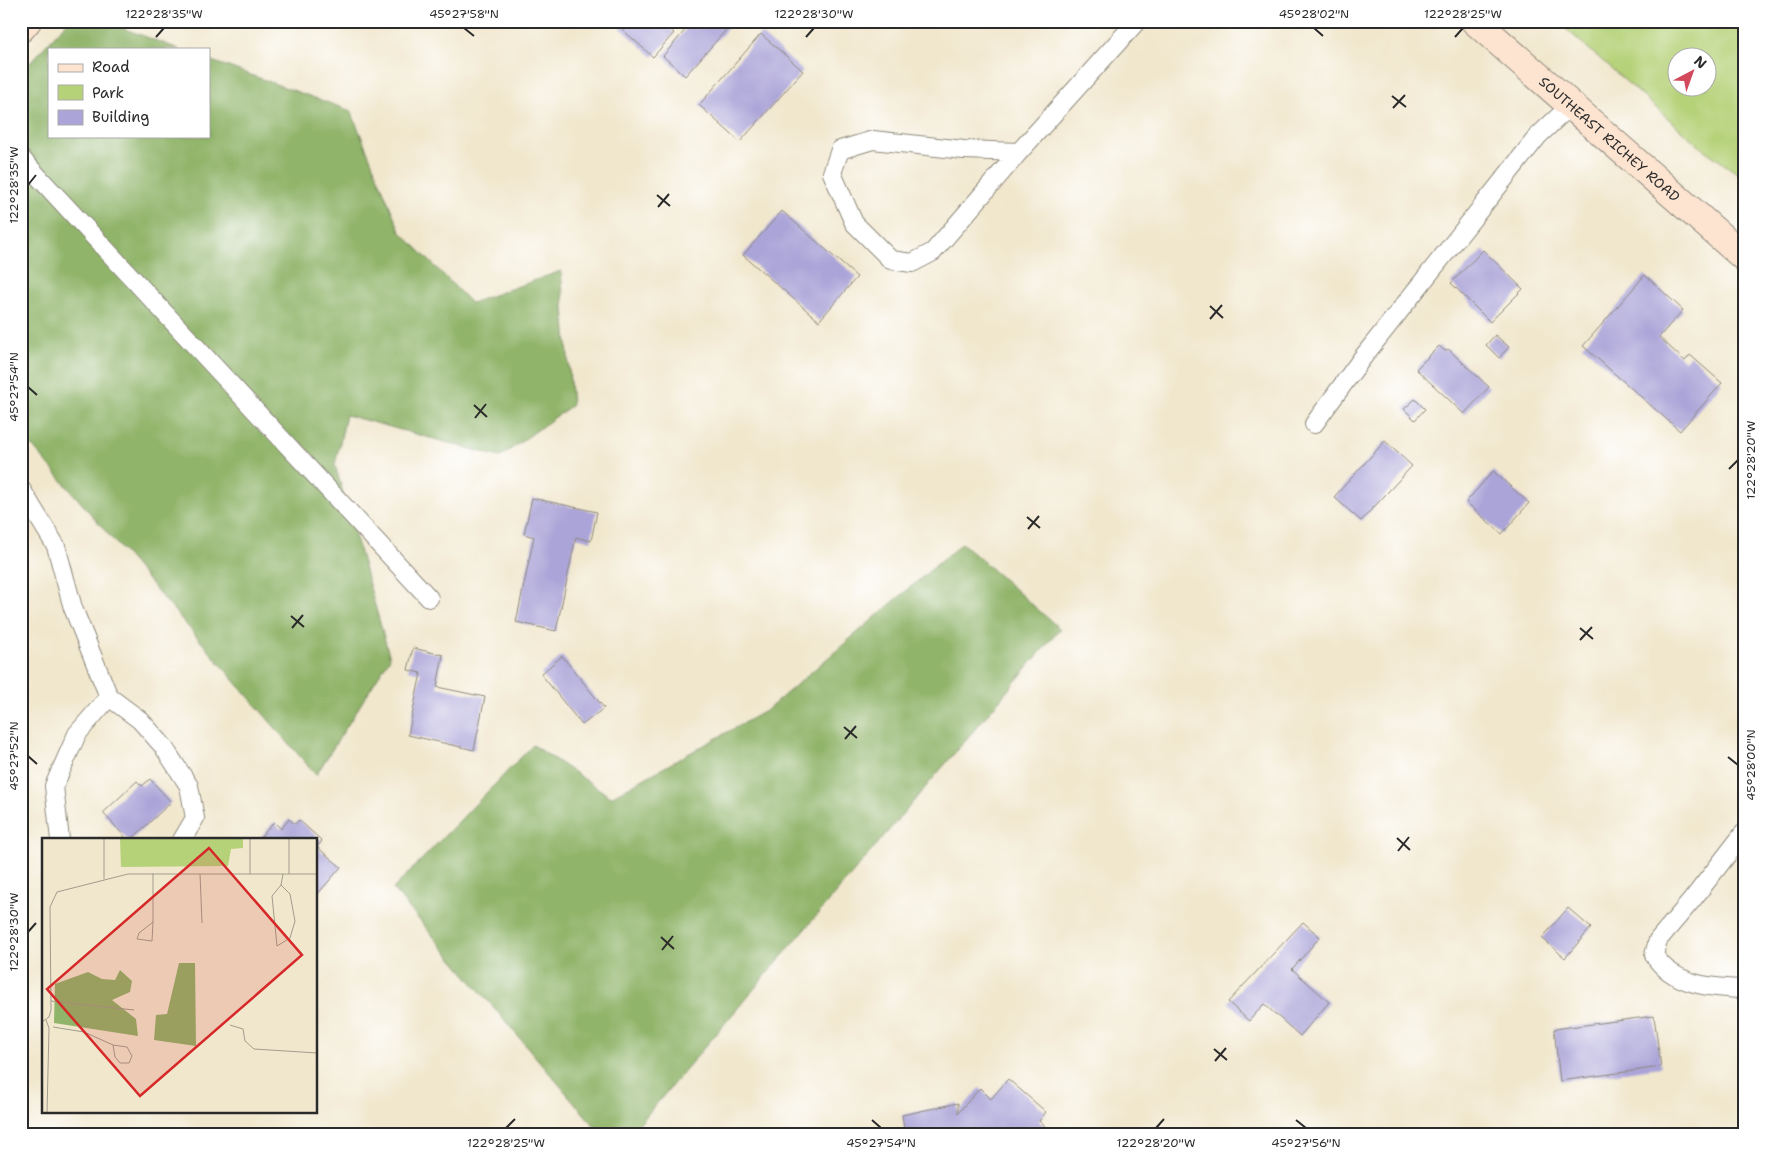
<svg xmlns="http://www.w3.org/2000/svg" width="1765" height="1156" font-family="'Shantell Sans',sans-serif">
	<style>
		.green { fill: #b6d279; stroke: #707e52; fill-rule: evenodd }
		.forest { fill: #90b469; stroke: #5e704a }
		.building { fill: #aba4d8 }
		.lines { fill: none; stroke-linecap: round; stroke-linejoin: round }
		.lane-casing { stroke: #8e897c; stroke-width: 20 }
		.secondary-casing { stroke: #8e897c; stroke-width: 30 }
		.lane { stroke: #fff; stroke-width: 18 }
		.secondary { stroke: #fde4d1; stroke-width: 28 }
		.ticks { fill: none; stroke: #2b2b2b; stroke-width: 2 }
		.labels { text-anchor: middle; dominant-baseline: central; stroke-width: 5; stroke-linejoin: round; paint-order: stroke }
		.street-label { font-size: 14px; fill: #2b2b2b; stroke: #fff }
		.inset-road { fill: none; stroke: #a29c8c; stroke-width: 1 }
		.view { fill: #d62828; fill-opacity: 0.15; stroke: #d62828; stroke-width: 2.5 }
		.inset-edge { fill: none; stroke: #2b2b2b; stroke-width: 2.5 }
		.neatline { fill: none; stroke: #2b2b2b; stroke-width: 2 }
		.ticks-label { font-size: 12px; text-anchor: middle; fill: #2b2b2b }
	</style>
	<rect width="100%" height="100%" fill="#fff"/>
	<filter id="ink" filterUnits="userSpaceOnUse"><feTurbulence type="fractalNoise" baseFrequency=".02" numOctaves="2"/><feDisplacementMap in="SourceGraphic" scale="10" xChannelSelector="R" yChannelSelector="G"/><feConvolveMatrix kernelMatrix="1 2 1 2 8 2 1 2 1" color-interpolation-filters="sRGB"/></filter>
	<filter id="wash" filterUnits="userSpaceOnUse"><feTurbulence type="fractalNoise" baseFrequency=".0096" numOctaves="4" result="noise"/><feDisplacementMap in="SourceGraphic" scale="20" xChannelSelector="R" yChannelSelector="G"/><feGaussianBlur stdDeviation="1.12" result="paint"/><feColorMatrix in="noise" values="0 0 0 0 0 0 0 0 0 0 0 0 0 0 0 0 0 1.4 0 .05"/><feComposite in="paint" operator="in"/></filter>
	<g filter="url(#wash)">
		<rect width="100%" height="100%" fill="#f1e7cd"/>
		<path class="green" d="M 1557,21 L 1744,21 L 1744,178 L 1703,149 ZM 1678,58 L 1708,58 L 1708,88 L 1678,88 Z"/>
		<g class="forest">
			<path d="M 68,21 L 103,21 L 179,49 L 49,49 L 49,136 L 209,136 L 209,60 L 351,111 L 400,231 L 471,303 L 561,271 L 572,405 L 500,457 L 346,415 L 335,465 L 390,658 L 316,775 L 21,433 L 21,73 Z"/>
			<path d="M 962,543 L 1060,629 L 630,1135 L 602,1135 L 393,889 L 533,745 L 611,797 L 767,710 Z"/>
		</g>
		<g id="blocks">
			<g class="building">
				<path d="M 613,21 L 660,21 L 674,33 L 653,57 Z"/>
				<path d="M 670,21 L 684,21 L 678,29 Z"/>
				<path d="M 693,21 L 734,21 L 685,76 L 663,56 Z"/>
				<path d="M 761,34 L 803,71 L 740,142 L 699,105 Z"/>
				<path d="M 782,211 L 857,277 L 819,321 L 743,255 Z"/>
				<path d="M 1483,250 L 1523,289 L 1490,322 L 1451,283 Z"/>
				<path d="M 1645,275 L 1683,310 L 1659,337 L 1685,361 L 1690,355 L 1722,383 L 1680,431 L 1583,346 Z"/>
				<path d="M 1495,335 L 1509,347 L 1499,358 L 1486,345 Z"/>
				<path d="M 1439,346 L 1445,351 L 1448,349 L 1489,387 L 1464,414 L 1416,369 Z"/>
				<path d="M 1415,399 L 1425,409 L 1415,420 L 1404,409 Z"/>
				<path d="M 1385,441 L 1412,466 L 1361,521 L 1334,497 Z"/>
				<path d="M 1493,471 L 1529,503 L 1502,534 L 1466,502 Z"/>
				<path d="M 532,498 L 597,512 L 591,541 L 576,537 L 556,631 L 516,622 L 534,537 L 524,534 Z"/>
				<path d="M 413,648 L 443,655 L 437,687 L 485,697 L 474,750 L 408,735 L 421,673 L 408,670 Z"/>
				<path d="M 562,656 L 604,708 L 582,725 L 541,674 Z"/>
				<path d="M 21,686 L 26,694 L 21,697 Z"/>
				<path d="M 150,779 L 171,802 L 131,840 L 128,840 L 103,813 L 137,781 L 142,786 Z"/>
				<path d="M 289,819 L 295,824 L 299,820 L 322,841 L 317,847 L 341,867 L 316,896 L 316,840 L 258,840 L 274,822 L 281,829 Z"/>
				<path d="M 1568,908 L 1591,928 L 1565,958 L 1542,938 Z"/>
				<path d="M 1303,922 L 1320,937 L 1292,969 L 1329,1002 L 1300,1036 L 1264,1004 L 1249,1021 L 1228,1002 Z"/>
				<path d="M 1654,1016 L 1661,1067 L 1560,1081 L 1554,1029 Z"/>
				<path d="M 1008,1079 L 1046,1112 L 1039,1121 L 1055,1135 L 905,1135 L 902,1115 L 958,1103 L 958,1113 L 980,1088 L 991,1099 Z"/>
			</g>
		</g>
	</g>
	<g filter="url(#ink)">
		<use href="#blocks" fill-opacity="0" stroke="#8e897c" stroke-width="1"/>
		<g class="lines">
			<defs>
				<g id="lane">
					<path d="M 1019,152 L 964,150 L 873,140 L 840,150 L 832,173 L 854,223 L 891,260 L 912,263 L 933,252 L 1019,152 L 1137,21"/>
					<path d="M 21,158 L 429,598"/>
					<path d="M 1314,424 L 1363,357 L 1538,136 L 1571,105"/>
					<path d="M 21,489 L 56,546 L 73,608 L 109,697 L 140,720 L 163,746 L 189,786 L 195,818 L 182,840"/>
					<path d="M 1744,833 L 1692,900 L 1658,940 L 1654,955 C 1672,985 1712,988 1744,989"/>
					<path d="M 60,840 L 54,786 L 77,734 L 109,697"/>
				</g>
				<g id="secondary">
					<path id="s1" d="M 1475,21 L 1744,257"/>
					<path d="M 21,28 L 27,21"/>
				</g>
			</defs>
			<use href="#lane" class="lane-casing"/>
			<use href="#secondary" class="secondary-casing"/>
			<use href="#lane" class="lane"/>
			<use href="#secondary" class="secondary"/>
		</g>
	</g>
	<path class="ticks" d="M 464,28 L 474,36M 1314,28 L 1323,36M 156,37 L 164,28M 806,37 L 814,28M 1455,37 L 1463,28M 1392,96 L 1406,107M 1393,108 L 1405,95M 28,185 L 36,175M 657,195 L 670,206M 658,207 L 669,194M 1210,306 L 1223,318M 1210,319 L 1222,305M 28,387 L 37,395M 474,405 L 487,417M 475,418 L 486,404M 1729,469 L 1738,460M 1027,517 L 1040,528M 1028,529 L 1039,516M 291,616 L 304,627M 292,628 L 303,615M 1580,628 L 1593,639M 1580,640 L 1592,627M 844,727 L 857,738M 845,739 L 856,726M 28,756 L 37,764M 1728,757 L 1738,765M 1397,838 L 1410,850M 1398,851 L 1409,837M 28,932 L 36,923M 661,937 L 674,949M 662,950 L 673,936M 1214,1049 L 1227,1060M 1215,1061 L 1226,1048M 872,1120 L 881,1128M 1296,1120 L 1306,1128M 506,1128 L 515,1119M 1156,1128 L 1164,1119"/>
	<g class="labels">
		<g class="street-label">
			<text stroke="none"><textPath href="#s1" startOffset="179">SOUTHEAST RICHEY ROAD</textPath></text>
		</g>
	</g>
	<g transform="translate(42 838)">
		<rect width="275" height="275" fill="#f1e7cd"/>
		<path d="M 78,0 L 201,0 L 201,10 L 189,11 L 186,28 L 79,29 Z" fill="#b6d279"/>
		<path d="M 137,125 L 153,125 L 154,208 L 112,202 L 114,177 L 125,176 ZM 78,132 L 90,143 L 88,154 L 70,162 L 94,181 L 96,198 L 12,185 L 13,146 L 46,134 L 60,141 L 73,142 Z" fill="#90b469"/>
		<path class="inset-road" d="M 208,0 L 208,36M 247,0 L 247,36M 111,35 L 111,84 L 97,95 L 95,101 L 110,103 L 111,84M 158,36 L 160,85M 62,41 L 62,0M 239,47 L 248,56 L 253,83 L 248,100 L 235,108 L 230,58 L 239,47 L 241,36M 9,163 L 92,172M 4,182 L 7,190 L 5,275M 0,184 L 7,179 L 9,172 L 8,69 L 15,54 L 86,36 L 275,36M 188,187 L 201,191 L 203,203 L 212,211 L 275,215M 11,189 L 42,194 L 71,207 L 85,209 L 90,218 L 87,225 L 78,225 L 73,219 L 71,207"/>
		<path class="view" d="M 167,10 L 260,117 L 98,258 L 5,151 Z"/>
		<rect width="275" height="275" class="inset-edge"/>
	</g>
	<rect width="1765" height="1156" fill="none" stroke="#fff" stroke-width="55"/>
	<rect x="48" y="48" width="162" height="90" fill="#ffffff" stroke="#aaaaaa"/>
	<rect x="58" y="64" width="25" height="8" fill="#fde4d1" stroke="#aaaaaa"/>
	<text x="92" y="72" font-size="15" fill="#2b2b2b">Road</text>
	<rect x="58" y="85" width="25" height="15" fill="#b6d279" stroke="#aaaaaa"/>
	<text x="92" y="98" font-size="15" fill="#2b2b2b">Park</text>
	<rect x="58" y="110" width="25" height="15" fill="#aba4d8" stroke="#aaaaaa"/>
	<text x="92" y="122" font-size="15" fill="#2b2b2b">Building</text>
	<g transform="translate(1692 72) rotate(41)"><circle r="24" fill="#ffffff" stroke="#aaaaaa"/>
	<path d="M0-4L9 19L0 12L-9 19Z" fill="#d1495b"/>
	<text y="-8" font-size="14" font-weight="bold" text-anchor="middle" fill="#2b2b2b">N</text>
	</g>
	<rect x="28" y="28" width="1710" height="1100" class="neatline"/>
	<g class="ticks-label">
		<text x="164" y="18">122°28'35"W</text>
		<text x="464" y="18">45°27'58"N</text>
		<text x="814" y="18">122°28'30"W</text>
		<text x="1314" y="18">45°28'02"N</text>
		<text x="1463" y="18">122°28'25"W</text>
		<text transform="translate(14 185) rotate(-90)" y="4">122°28'35"W</text>
		<text transform="translate(14 387) rotate(-90)" y="4">45°27'54"N</text>
		<text transform="translate(1751 460) rotate(-90)" y="4">122°28'20"W</text>
		<text transform="translate(14 756) rotate(-90)" y="4">45°27'52"N</text>
		<text transform="translate(1751 765) rotate(-90)" y="4">45°28'00"N</text>
		<text transform="translate(14 932) rotate(-90)" y="4">122°28'30"W</text>
		<text x="506" y="1147">122°28'25"W</text>
		<text x="881" y="1147">45°27'54"N</text>
		<text x="1156" y="1147">122°28'20"W</text>
		<text x="1306" y="1147">45°27'56"N</text>
	</g>
</svg>
